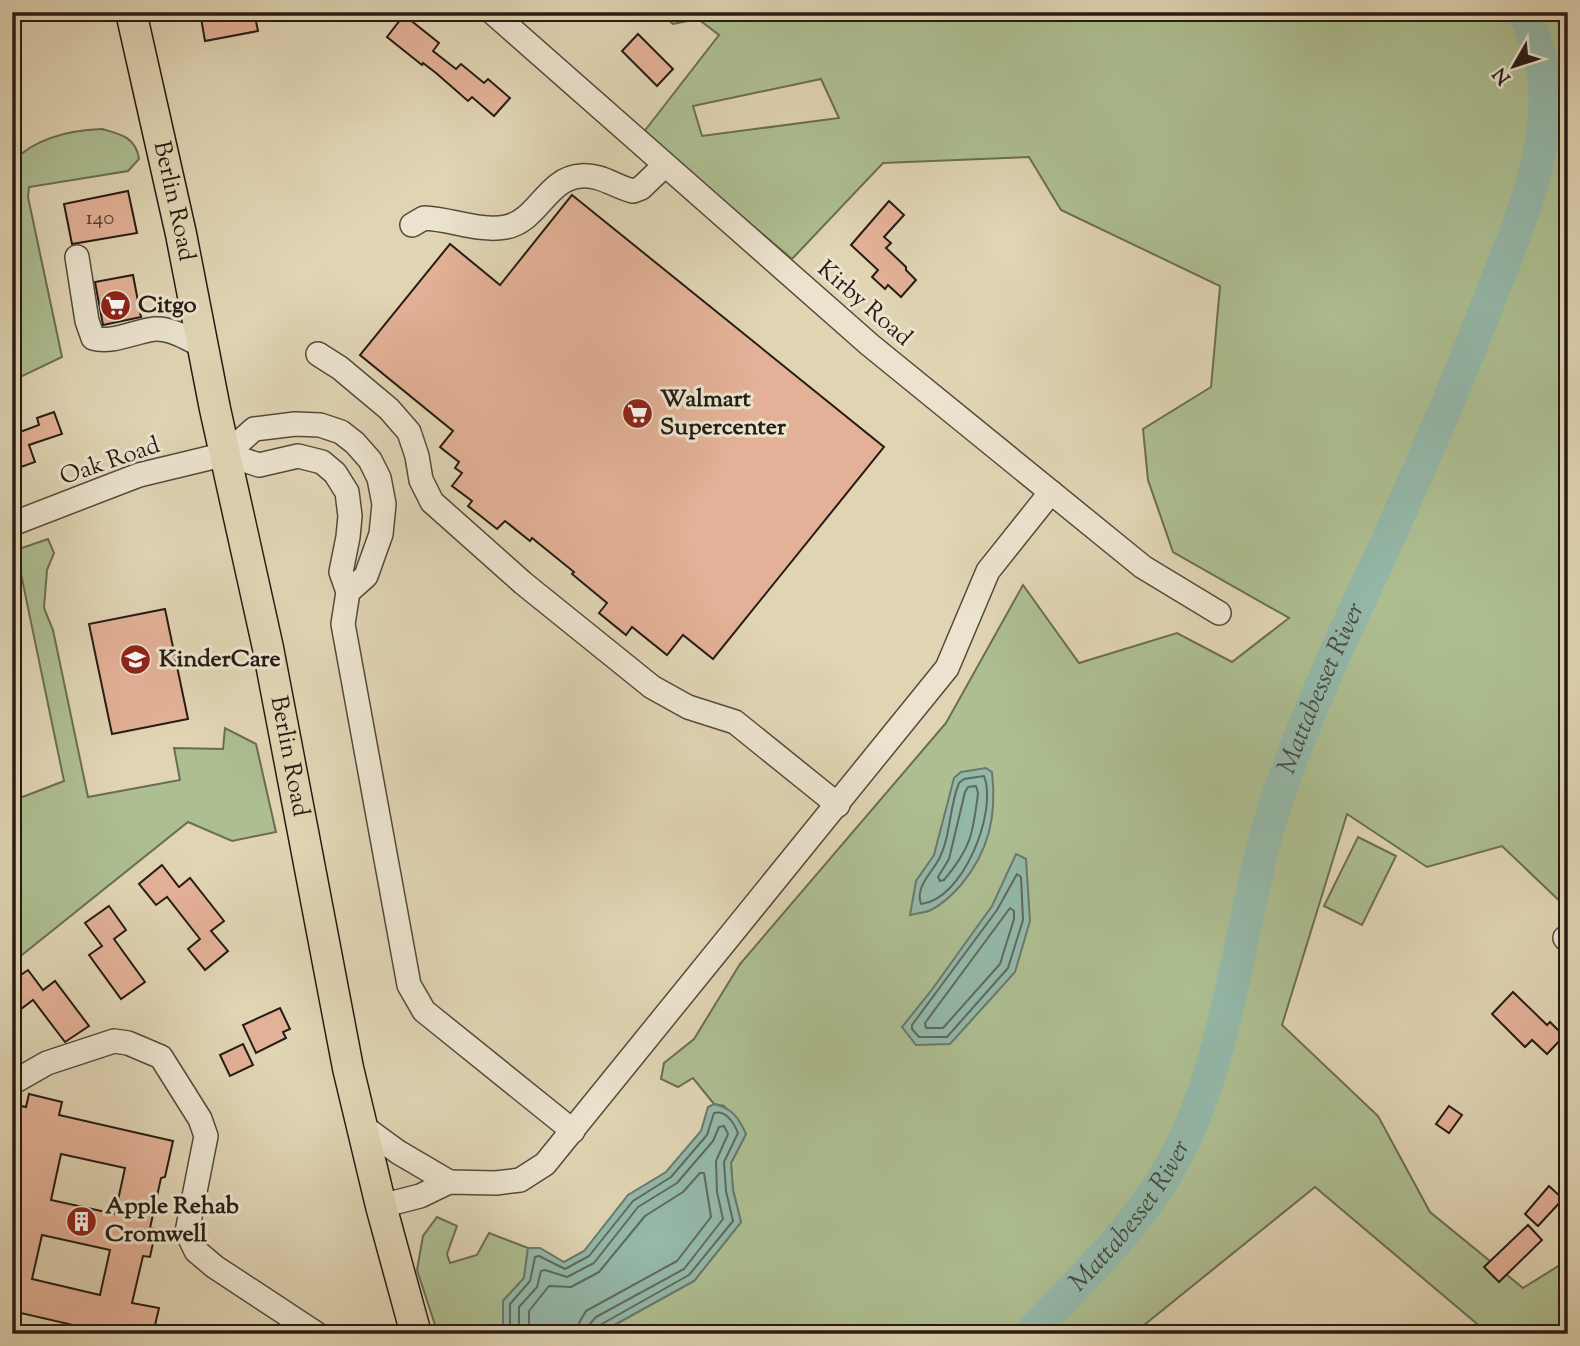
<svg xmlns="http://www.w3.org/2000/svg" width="1580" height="1346" font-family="'Sorts Mill Goudy',serif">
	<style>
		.green { fill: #adbe91; stroke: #6a6d52; stroke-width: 2; fill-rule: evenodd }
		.water { fill: #94b8a9; stroke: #687a6d; stroke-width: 2 }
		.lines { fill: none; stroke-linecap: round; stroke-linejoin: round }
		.shore { stroke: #5d6a5e; stroke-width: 2 }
		.river { stroke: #94b8a9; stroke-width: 33 }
		.building { fill: #e3b197; stroke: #261c14; stroke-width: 2; fill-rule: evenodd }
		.minor-casing { stroke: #544a3c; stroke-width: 26 }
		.major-casing { stroke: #261c14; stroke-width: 33 }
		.minor { stroke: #ebe3ce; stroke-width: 23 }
		.major { stroke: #e0d4b3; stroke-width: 30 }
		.labels { text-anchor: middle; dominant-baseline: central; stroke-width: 6; stroke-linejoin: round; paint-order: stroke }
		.number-label { font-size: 21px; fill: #554135 }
		.street-label { font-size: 24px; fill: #261c14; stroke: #ebe3ce }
		.poi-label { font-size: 24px; font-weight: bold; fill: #261c14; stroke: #ebe3ce; text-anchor: start }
		.water-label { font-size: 26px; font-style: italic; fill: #474b41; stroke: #ebe3ce }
	</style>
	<rect width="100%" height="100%" fill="#e0d4b3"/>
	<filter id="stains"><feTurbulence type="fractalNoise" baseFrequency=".00286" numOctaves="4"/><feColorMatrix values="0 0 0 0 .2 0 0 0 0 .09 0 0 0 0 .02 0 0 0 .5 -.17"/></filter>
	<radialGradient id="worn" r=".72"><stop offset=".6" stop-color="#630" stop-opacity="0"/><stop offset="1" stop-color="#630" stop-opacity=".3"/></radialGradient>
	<g class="green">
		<path d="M 659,12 L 1568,12 L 1568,909 L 1502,846 L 1427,867 L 1347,814 L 1282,1025 L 1378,1116 L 1430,1212 L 1523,1288 L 1568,1260 L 1568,1334 L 1489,1334 L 1315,1187 L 1133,1334 L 598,1334 L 694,1281 L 741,1222 L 733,1190 L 731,1163 L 746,1134 L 724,1106 L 714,1104 L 693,1078 L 678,1087 L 661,1079 L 664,1063 L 694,1039 L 740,964 L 946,723 L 1023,585 L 1079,663 L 1177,633 L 1232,662 L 1289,618 L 1173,552 L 1148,480 L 1143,429 L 1211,387 L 1220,286 L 1061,210 L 1029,157 L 883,163 L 792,259 L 643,133 L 719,35 L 698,19 L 673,24 ZM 821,79 L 839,118 L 702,136 L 693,106 Z"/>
		<path d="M 102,129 C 120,134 136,137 139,159 L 128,171 L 29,187 L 28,197 L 62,357 L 12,381 L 12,162 C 36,138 68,130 102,129 Z"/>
		<path d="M 48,539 L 54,553 L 47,570 L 44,608 L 53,630 L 88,797 L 180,780 L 174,748 L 223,749 L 225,728 L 256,744 L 276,832 L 232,841 L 188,822 L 12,963 L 12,801 L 64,781 L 16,550 Z"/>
		<path d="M 1358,837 L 1396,856 L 1362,925 L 1324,906 Z"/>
		<path d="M 437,1217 L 457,1226 L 447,1254 L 450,1263 L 477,1255 L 489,1233 L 528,1248 L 524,1278 L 503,1301 L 503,1334 L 438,1334 L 417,1270 L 423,1236 Z"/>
	</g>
	<g class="water">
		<path d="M 986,768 L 992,772 C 997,816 989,851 961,885 C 953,894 943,904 931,910 C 925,913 917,913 910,915 L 916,881 L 934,855 L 954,778 L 961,772 Z"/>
		<path d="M 1016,854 L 1026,859 L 1030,921 L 1015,972 L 950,1044 L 916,1045 L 902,1027 L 931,991 L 992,906 Z"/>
		<path d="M 714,1104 C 732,1108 739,1118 746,1134 L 731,1163 L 733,1190 L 741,1222 L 694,1281 L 598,1334 L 503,1334 L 503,1301 L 524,1278 L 528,1248 L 540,1248 L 564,1262 L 584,1251 L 628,1195 L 666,1172 L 701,1131 L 708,1107 Z"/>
	</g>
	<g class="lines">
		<g class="shore">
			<path d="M 984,776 C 998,811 963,900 921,904 C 915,887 931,874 939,859 C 951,836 949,807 959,783 L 964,779 Z"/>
			<path d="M 976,786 L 978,793 C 973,834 971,848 944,880 L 940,881 L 938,877 L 949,859 L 965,792 L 968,787 Z"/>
			<path d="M 1017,874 L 1021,877 L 1023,920 L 1008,968 L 947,1037 L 919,1037 L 912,1029 L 912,1025 L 997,910 Z"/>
			<path d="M 1010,908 L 1014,911 L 1014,919 L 1000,964 L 943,1028 L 926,1028 L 925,1023 Z"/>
			<path d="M 510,1334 L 510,1304 L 530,1281 L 535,1257 L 539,1256 L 565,1269 L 589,1256 L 633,1201 L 671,1177 L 707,1135 L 714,1113 C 726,1110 734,1123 738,1133 L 724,1162 L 726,1191 L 733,1221 L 689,1275 L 600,1325 L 596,1334"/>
			<path d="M 519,1334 L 519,1307 L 537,1287 L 541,1271 L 545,1270 L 567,1277 L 594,1263 L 638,1207 L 677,1183 L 713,1141 L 719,1127 L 724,1126 L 728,1134 L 716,1161 L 717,1192 L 723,1219 L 684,1269 L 596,1317 L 589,1325 L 588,1334"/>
			<path d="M 529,1334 L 529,1311 L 549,1286 L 571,1287 L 599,1272 L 645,1216 L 683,1192 L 700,1173 L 704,1173 L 711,1217 L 677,1261 L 586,1311 L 579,1323 L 577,1334"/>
		</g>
		<path class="river" id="s1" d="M 1029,1334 C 1084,1277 1144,1221 1180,1149 C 1234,1040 1240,908 1279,793 C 1307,713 1343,635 1379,559 C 1418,473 1456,387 1490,298 C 1511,244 1535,190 1543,132 C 1549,91 1542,50 1524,12"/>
	</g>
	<g class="building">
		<path d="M 200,12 L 254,12 L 258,31 L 205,41 Z"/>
		<path d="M 404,15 L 439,43 L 433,51 L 456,69 L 461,64 L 484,83 L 488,79 L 510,98 L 494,116 L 472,97 L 468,101 L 436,73 L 423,63 L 422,65 L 387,37 Z"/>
		<path d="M 638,34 L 673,69 L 657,86 L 622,51 Z"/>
		<path d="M 128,191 L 137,233 L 72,244 L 64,204 Z"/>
		<path d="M 572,195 L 884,447 L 713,659 L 683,635 L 667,655 L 632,627 L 626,635 L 599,613 L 607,603 L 572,574 L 574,572 L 532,538 L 530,541 L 505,521 L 497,529 L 468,506 L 472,501 L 452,486 L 462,473 L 455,468 L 459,462 L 440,447 L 453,431 L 360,355 L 450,244 L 500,285 Z"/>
		<path d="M 889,201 L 904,215 L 884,237 L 891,243 L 886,248 L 906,267 L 906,270 L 916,280 L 901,297 L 888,285 L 885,289 L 872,277 L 878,270 L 851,245 Z"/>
		<path d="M 133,275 L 141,317 L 103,325 L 95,282 Z"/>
		<path d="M 54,412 L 62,434 L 29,445 L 35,462 L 21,467 L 12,442 L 12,435 L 39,425 L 37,418 Z"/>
		<path d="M 165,609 L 188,719 L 112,734 L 89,624 Z"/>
		<path d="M 162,865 L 179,887 L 190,878 L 224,921 L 211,931 L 228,951 L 205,970 L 188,949 L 200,939 L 167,897 L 156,905 L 139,884 Z"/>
		<path d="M 109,906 L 126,930 L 114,939 L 145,982 L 121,999 L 89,955 L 102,946 L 85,923 Z"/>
		<path d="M 28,970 L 43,990 L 55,981 L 89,1026 L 65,1042 L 33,1000 L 21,1009 L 12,997 L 12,981 Z"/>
		<path d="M 1513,992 L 1547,1025 L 1550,1022 L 1564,1036 L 1547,1054 L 1532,1040 L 1525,1047 L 1492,1014 Z"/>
		<path d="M 280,1008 L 290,1029 L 283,1032 L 286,1038 L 256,1053 L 243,1025 Z"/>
		<path d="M 243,1044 L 253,1065 L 230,1076 L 220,1055 Z"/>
		<path d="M 29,1094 L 62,1102 L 59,1115 L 173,1141 L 165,1177 L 161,1178 L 150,1228 L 156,1229 L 150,1257 L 143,1256 L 132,1303 L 159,1308 L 153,1334 L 112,1334 L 12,1311 L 12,1300 L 19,1270 L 12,1268 L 12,1143 L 21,1106 L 26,1107 ZM 61,1154 L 125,1168 L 115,1214 L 51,1200 ZM 42,1235 L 110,1250 L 100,1295 L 32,1279 Z"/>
		<path d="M 1449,1106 L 1462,1115 L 1449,1133 L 1436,1124 Z"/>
		<path d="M 1549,1186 L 1563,1199 L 1538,1226 L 1525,1214 Z"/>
		<path d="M 1528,1225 L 1542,1240 L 1499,1282 L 1484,1267 Z"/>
	</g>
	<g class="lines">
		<defs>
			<g id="minor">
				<path d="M 492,12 L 870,345 L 1143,567 L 1219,613"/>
				<path d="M 412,225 L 424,218 C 451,219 479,232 506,227 C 538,221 547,178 581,176 C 600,174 616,187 633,191 L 641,188 L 664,166"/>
				<path d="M 77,257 L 87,321 L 93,338 C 112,344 135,331 155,329 C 171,328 188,339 203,346"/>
				<path d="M 318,354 L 340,368 L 389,409 L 409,432 L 417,456 L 421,480 L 432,502 L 523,583 L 652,687 L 688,707 L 735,722 L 838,805"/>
				<path d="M 226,454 L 259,465 L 298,456 L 322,462 L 335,473 L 347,492 L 350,516 L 348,537 L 341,572 L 348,592 L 343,624 L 409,985 L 424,1011 L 573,1131"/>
				<path d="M 12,524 L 139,475 L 226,454 L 254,429 L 295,424 L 320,425 L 341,432 L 355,443 L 370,460 L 379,478 L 384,504 L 381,534 L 366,576 L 348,592"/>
				<path d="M 1565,938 L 1568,941"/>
				<path d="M 12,1083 L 47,1063 L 114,1041 L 128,1043 L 161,1057 L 200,1119 L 206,1136 L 187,1232 L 196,1251 L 215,1267 L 317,1334"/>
				<path d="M 361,1125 L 398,1152 L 449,1182"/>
				<path d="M 381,1206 L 420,1196 L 449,1182 L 496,1183 L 520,1180 L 545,1164 L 947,668 L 988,571 L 1051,492"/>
			</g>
			<g id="major">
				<path id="s2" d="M 131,12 L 181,234 L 215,409 L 268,648 L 348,1068 L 381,1206 L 416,1334"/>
			</g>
		</defs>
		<use href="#minor" class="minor-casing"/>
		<use href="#major" class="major-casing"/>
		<use href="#minor" class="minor"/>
		<use href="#major" class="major"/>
	</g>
	<defs>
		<symbol id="supermarket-disc" viewBox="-11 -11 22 22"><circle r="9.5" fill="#8f2418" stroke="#ebe3ce"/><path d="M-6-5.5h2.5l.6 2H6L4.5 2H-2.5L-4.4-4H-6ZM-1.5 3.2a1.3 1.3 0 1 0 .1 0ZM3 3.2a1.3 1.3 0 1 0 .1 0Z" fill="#fff"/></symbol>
		<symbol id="school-disc" viewBox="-11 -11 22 22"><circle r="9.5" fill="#8f2418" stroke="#ebe3ce"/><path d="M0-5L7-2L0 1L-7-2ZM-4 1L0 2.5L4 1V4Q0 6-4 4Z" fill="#fff"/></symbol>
		<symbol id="building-disc" viewBox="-11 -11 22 22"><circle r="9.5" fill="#8f2418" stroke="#ebe3ce"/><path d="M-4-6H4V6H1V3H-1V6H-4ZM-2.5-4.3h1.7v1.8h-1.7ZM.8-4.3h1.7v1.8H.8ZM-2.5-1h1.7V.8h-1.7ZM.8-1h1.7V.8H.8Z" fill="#fff"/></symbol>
	</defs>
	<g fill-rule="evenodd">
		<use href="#supermarket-disc" x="98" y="288" width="35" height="35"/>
		<use href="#supermarket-disc" x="620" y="396" width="35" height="35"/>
		<use href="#school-disc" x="118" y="642" width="35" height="35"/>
		<use href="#building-disc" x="64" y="1204" width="35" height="35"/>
	</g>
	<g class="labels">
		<g class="number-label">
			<text x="100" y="219">140</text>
		</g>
		<g class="street-label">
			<text stroke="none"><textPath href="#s2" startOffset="194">Berlin Road</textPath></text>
			<text transform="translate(864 304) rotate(41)">Kirby Road</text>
			<text transform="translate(110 462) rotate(-19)">Oak Road</text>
			<text stroke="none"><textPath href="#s2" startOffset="761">Berlin Road</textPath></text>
		</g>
		<g class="poi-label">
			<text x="138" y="306">Citgo</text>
			<text x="660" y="400">Walmart<tspan x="660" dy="28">Supercenter</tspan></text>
			<text x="159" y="660">KinderCare</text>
			<text x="105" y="1207">Apple Rehab<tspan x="105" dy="28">Cromwell</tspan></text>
		</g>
		<g class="water-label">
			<text stroke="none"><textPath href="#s1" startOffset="723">Mattabesset River</textPath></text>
			<text stroke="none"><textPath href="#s1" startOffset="156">Mattabesset River</textPath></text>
		</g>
	</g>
	<rect width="1580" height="1346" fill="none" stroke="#e0d4b3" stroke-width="42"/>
	<rect x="14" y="14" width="1552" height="1318" fill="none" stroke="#261c14" stroke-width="3.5"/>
	<rect x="21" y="21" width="1538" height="1304" fill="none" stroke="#261c14" stroke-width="2"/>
	<g transform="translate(1514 66) rotate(231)" stroke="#ebe3ce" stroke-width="5" paint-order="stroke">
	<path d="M0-5L12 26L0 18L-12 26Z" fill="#261c14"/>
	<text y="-10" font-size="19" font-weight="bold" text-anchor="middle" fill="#261c14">N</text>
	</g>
	<rect width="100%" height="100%" filter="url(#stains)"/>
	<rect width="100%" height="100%" fill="url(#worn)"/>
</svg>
